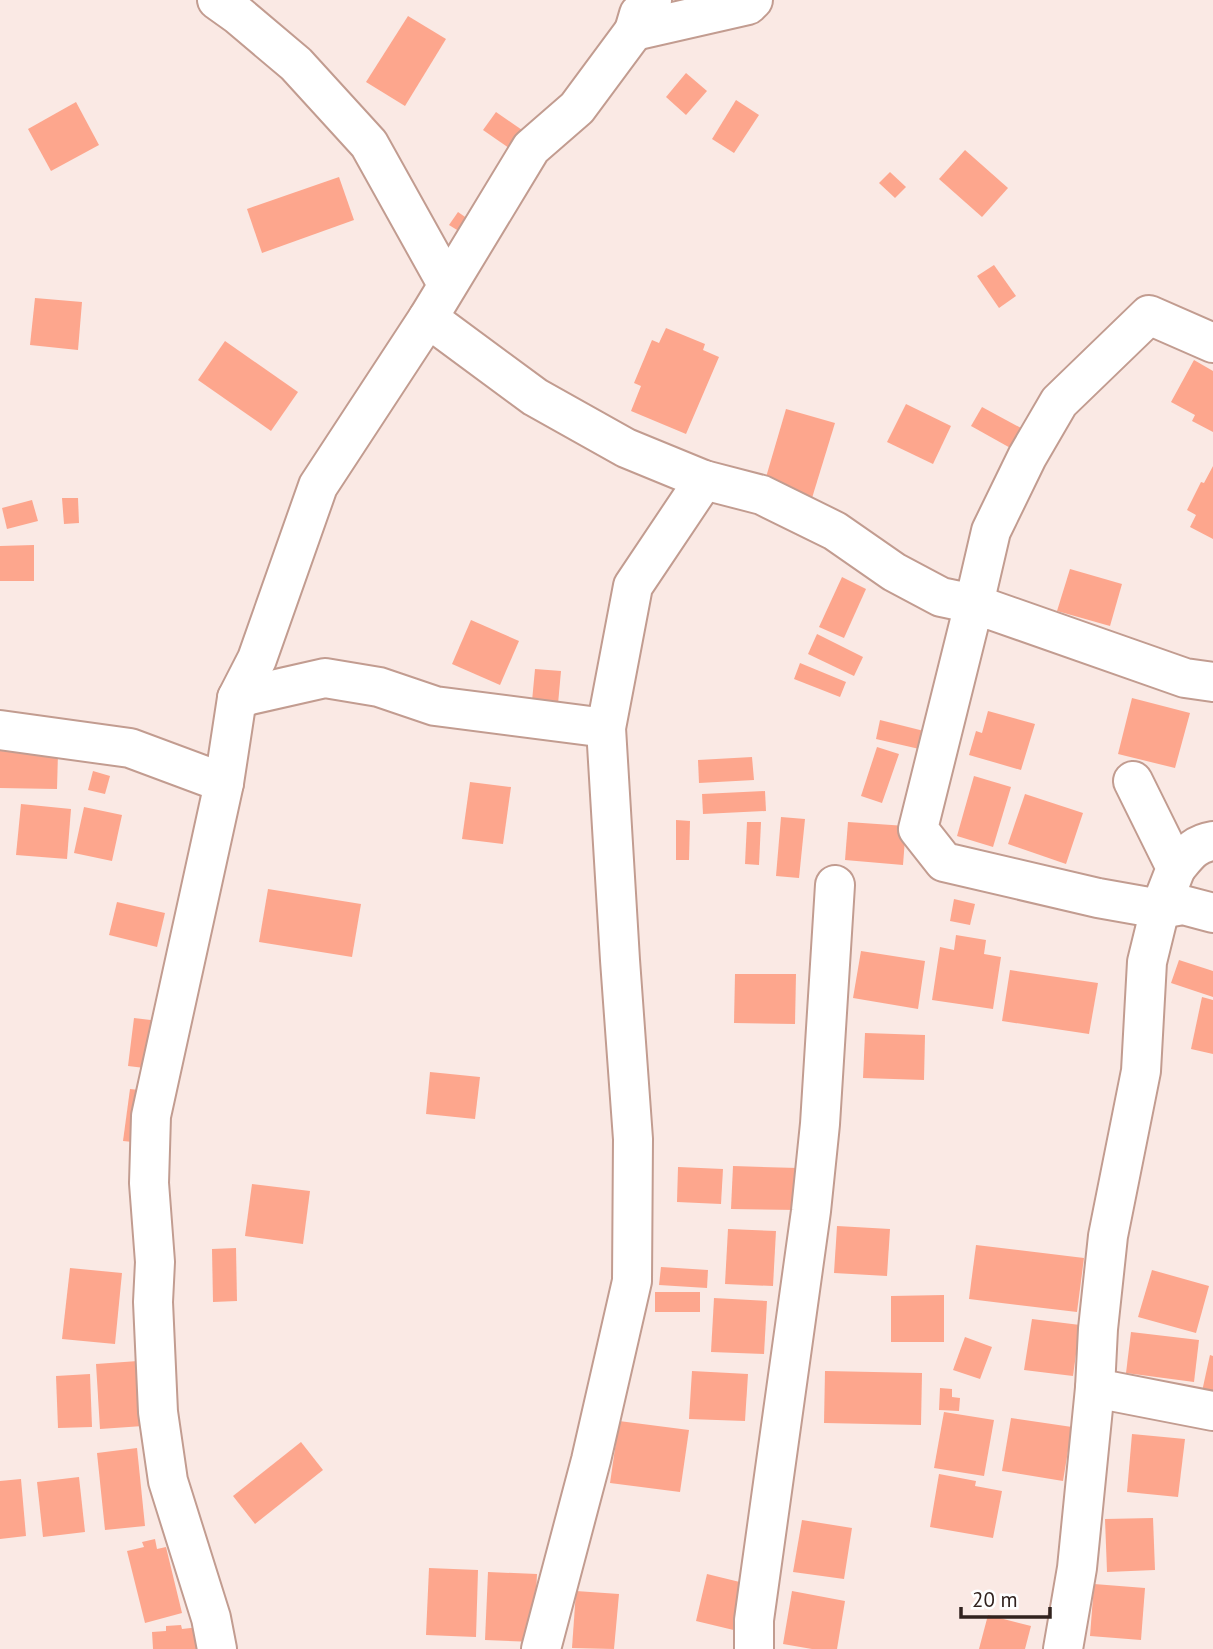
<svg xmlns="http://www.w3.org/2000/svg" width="1213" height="1649" font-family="'PT Sans',sans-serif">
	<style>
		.building { fill: #fda68d }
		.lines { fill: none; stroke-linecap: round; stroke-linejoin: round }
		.minor-casing { stroke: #c29c90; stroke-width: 42 }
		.minor { stroke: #fff; stroke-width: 38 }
	</style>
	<rect width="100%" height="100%" fill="#fae9e4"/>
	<g class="building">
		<path d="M 408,16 L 446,39 L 405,106 L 366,82 Z"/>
		<path d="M 686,73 L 707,91 L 686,115 L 666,97 Z"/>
		<path d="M 736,100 L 759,115 L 734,153 L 712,139 Z"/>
		<path d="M 76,102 L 99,145 L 51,171 L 28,129 Z"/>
		<path d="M 496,112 L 535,139 L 522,157 L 483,130 Z"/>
		<path d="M 965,150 L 1008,188 L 982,217 L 939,179 Z"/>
		<path d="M 890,172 L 906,187 L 895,198 L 879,183 Z"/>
		<path d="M 339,177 L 354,220 L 262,253 L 247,209 Z"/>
		<path d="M 458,212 L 471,221 L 462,233 L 449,225 Z"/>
		<path d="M 994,265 L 1016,296 L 999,308 L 977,276 Z"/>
		<path d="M 35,298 L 82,302 L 78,350 L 30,345 Z"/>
		<path d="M 666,328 L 705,344 L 703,350 L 719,357 L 686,434 L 631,411 L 641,386 L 634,383 L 652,340 L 659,343 Z"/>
		<path d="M 225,341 L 298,392 L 271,431 L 198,380 Z"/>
		<path d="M 1194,360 L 1213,371 L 1213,432 L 1192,421 L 1195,415 L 1171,402 Z"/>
		<path d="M 906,404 L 951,426 L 933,464 L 887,442 Z"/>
		<path d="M 982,407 L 1032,434 L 1021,454 L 971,426 Z"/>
		<path d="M 786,409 L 835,423 L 812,498 L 764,484 Z"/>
		<path d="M 1213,466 L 1213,539 L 1190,527 L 1196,515 L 1187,510 L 1201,482 L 1204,483 Z"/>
		<path d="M 62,498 L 78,498 L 79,523 L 64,524 Z"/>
		<path d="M 32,500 L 38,521 L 7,529 L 2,508 Z"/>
		<path d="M 34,545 L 34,581 L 0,581 L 0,546 Z"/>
		<path d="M 1070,569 L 1122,584 L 1110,626 L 1057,611 Z"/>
		<path d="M 842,577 L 866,589 L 844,638 L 819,627 Z"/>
		<path d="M 471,620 L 519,641 L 500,685 L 452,664 Z"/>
		<path d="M 817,634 L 863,657 L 854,676 L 808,654 Z"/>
		<path d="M 800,663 L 846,682 L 840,697 L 794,679 Z"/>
		<path d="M 535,669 L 561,671 L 557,715 L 531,712 Z"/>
		<path d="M 1132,698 L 1190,713 L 1175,768 L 1118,754 Z"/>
		<path d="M 988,711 L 1035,724 L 1021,770 L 969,755 L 976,731 L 982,733 Z"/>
		<path d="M 880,720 L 932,733 L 928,751 L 876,739 Z"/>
		<path d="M 877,747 L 899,754 L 882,803 L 861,796 Z"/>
		<path d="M 0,751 L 58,753 L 57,789 L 0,788 Z"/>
		<path d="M 752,757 L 754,780 L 699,783 L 698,760 Z"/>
		<path d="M 93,771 L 110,776 L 105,794 L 88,790 Z"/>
		<path d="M 974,776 L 1011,787 L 993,847 L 957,836 Z"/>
		<path d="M 470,782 L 511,787 L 503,844 L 462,839 Z"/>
		<path d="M 765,791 L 766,811 L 703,814 L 702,794 Z"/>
		<path d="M 1025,794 L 1083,813 L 1066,864 L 1008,844 Z"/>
		<path d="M 21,804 L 71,809 L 67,859 L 16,855 Z"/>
		<path d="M 84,807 L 122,815 L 112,861 L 74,853 Z"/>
		<path d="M 781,817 L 805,819 L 799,878 L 776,876 Z"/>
		<path d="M 676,820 L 690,821 L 689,860 L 676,860 Z"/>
		<path d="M 747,822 L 761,822 L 759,865 L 745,864 Z"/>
		<path d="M 848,822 L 906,826 L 903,865 L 845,860 Z"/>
		<path d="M 268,889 L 361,904 L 352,957 L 259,942 Z"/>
		<path d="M 954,899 L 975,904 L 970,925 L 950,921 Z"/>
		<path d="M 117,902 L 165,913 L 157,947 L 109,935 Z"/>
		<path d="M 956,935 L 986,940 L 984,954 L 1001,957 L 993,1009 L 932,1000 L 940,947 L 954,950 Z"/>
		<path d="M 861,951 L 925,961 L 918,1009 L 853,998 Z"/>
		<path d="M 1179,960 L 1213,971 L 1213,997 L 1171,983 Z"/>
		<path d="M 1010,970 L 1098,983 L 1089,1034 L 1002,1021 Z"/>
		<path d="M 735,974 L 796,974 L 795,1024 L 734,1023 Z"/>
		<path d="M 1202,997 L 1213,1000 L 1213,1054 L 1191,1049 Z"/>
		<path d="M 134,1018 L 159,1021 L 153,1069 L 128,1066 Z"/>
		<path d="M 865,1033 L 925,1035 L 924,1080 L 863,1078 Z"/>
		<path d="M 430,1072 L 480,1077 L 475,1119 L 426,1114 Z"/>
		<path d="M 130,1089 L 149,1091 L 142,1143 L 123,1141 Z"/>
		<path d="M 733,1166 L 798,1168 L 797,1210 L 731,1209 Z"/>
		<path d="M 678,1167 L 723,1169 L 721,1204 L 677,1202 Z"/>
		<path d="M 252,1184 L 310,1191 L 303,1244 L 245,1236 Z"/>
		<path d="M 837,1226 L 890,1229 L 887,1276 L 834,1273 Z"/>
		<path d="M 728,1229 L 776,1231 L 773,1286 L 725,1284 Z"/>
		<path d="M 976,1245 L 1084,1258 L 1077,1312 L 969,1299 Z"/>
		<path d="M 236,1248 L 237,1301 L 213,1302 L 212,1249 Z"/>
		<path d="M 661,1267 L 708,1270 L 707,1288 L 659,1285 Z"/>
		<path d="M 70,1268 L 122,1273 L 115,1344 L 62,1339 Z"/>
		<path d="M 1152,1270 L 1209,1286 L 1196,1333 L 1138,1317 Z"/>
		<rect x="655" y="1292" width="45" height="20"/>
		<path d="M 944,1295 L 944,1342 L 891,1342 L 891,1296 Z"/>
		<path d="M 714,1298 L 767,1301 L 764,1354 L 711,1352 Z"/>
		<path d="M 1032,1319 L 1080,1325 L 1073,1376 L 1024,1370 Z"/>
		<path d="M 1131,1332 L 1199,1340 L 1194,1382 L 1126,1373 Z"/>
		<path d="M 965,1337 L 992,1347 L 980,1379 L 953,1370 Z"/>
		<path d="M 1210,1355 L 1213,1356 L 1213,1399 L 1201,1396 Z"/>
		<path d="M 138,1361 L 143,1426 L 100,1429 L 96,1364 Z"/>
		<path d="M 692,1371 L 748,1374 L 745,1421 L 689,1419 Z"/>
		<path d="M 825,1371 L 922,1373 L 921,1425 L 824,1423 Z"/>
		<path d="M 90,1374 L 92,1427 L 58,1428 L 56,1376 Z"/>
		<path d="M 940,1388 L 952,1389 L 952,1397 L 960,1398 L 959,1411 L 939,1410 Z"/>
		<path d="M 944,1412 L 994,1420 L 984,1476 L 934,1468 Z"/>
		<path d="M 1011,1418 L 1072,1427 L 1063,1481 L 1002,1471 Z"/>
		<path d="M 619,1421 L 689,1430 L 680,1492 L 610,1483 Z"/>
		<path d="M 1132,1434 L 1185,1439 L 1178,1497 L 1127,1492 Z"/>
		<path d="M 301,1442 L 323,1470 L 255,1524 L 233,1496 Z"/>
		<path d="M 137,1448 L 145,1526 L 105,1530 L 97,1453 Z"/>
		<path d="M 939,1474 L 976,1481 L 975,1486 L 1002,1491 L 993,1538 L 930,1527 Z"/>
		<path d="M 79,1477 L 85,1532 L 43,1537 L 37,1482 Z"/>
		<path d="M 21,1479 L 26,1536 L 0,1539 L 0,1481 Z"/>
		<path d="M 1153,1518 L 1155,1570 L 1107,1572 L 1105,1519 Z"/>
		<path d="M 802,1520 L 852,1528 L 844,1579 L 793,1572 Z"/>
		<path d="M 155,1539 L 157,1549 L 166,1547 L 182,1613 L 145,1623 L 127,1551 L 144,1547 L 142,1542 Z"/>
		<path d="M 429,1568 L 478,1570 L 476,1637 L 426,1635 Z"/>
		<path d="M 488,1572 L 537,1574 L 534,1642 L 485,1640 Z"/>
		<path d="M 707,1574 L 752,1585 L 742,1632 L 696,1621 Z"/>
		<path d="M 1094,1584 L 1145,1588 L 1141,1640 L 1090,1636 Z"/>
		<path d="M 576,1591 L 619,1594 L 614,1649 L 572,1648 Z"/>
		<path d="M 792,1591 L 845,1601 L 837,1649 L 812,1649 L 783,1644 Z"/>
		<path d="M 988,1615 L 1031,1626 L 1025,1649 L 979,1649 Z"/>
		<path d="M 181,1625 L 182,1629 L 208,1626 L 199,1649 L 153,1649 L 152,1632 L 166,1631 L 166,1626 Z"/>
	</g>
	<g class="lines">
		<defs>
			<g id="minor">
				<path d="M 217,0 L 238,15 L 296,64 L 369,144 L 447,284"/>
				<path d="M 639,14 L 634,31 L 748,5 L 753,0"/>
				<path d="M 428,318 L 535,397 L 626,448 L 704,480 L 762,495 L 835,531 L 894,572 L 941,597 L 974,604 L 991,531 L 1027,457 L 1059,402 L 1149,315 L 1213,343"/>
				<path d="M 1213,682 L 1185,678 L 974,604 L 918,829 L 944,862 L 1098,898 L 1160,909 L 1183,905 L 1213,913"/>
				<path d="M 237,698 L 325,678 L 379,687 L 435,706 L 606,728"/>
				<path d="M 0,730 L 130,748 L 224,783"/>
				<path d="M 1176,868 C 1188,854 1194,844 1213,841"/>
				<path d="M 1095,1388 L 1213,1411"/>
				<path d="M 217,1649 L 211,1618 L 168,1481 L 158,1412 L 153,1302 L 155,1262 L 149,1183 L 151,1116 L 224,783 L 237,698 L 257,659 L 318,486 L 428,318 L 531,148 L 577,108 L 634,31 L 652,0"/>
				<path d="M 541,1649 L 591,1460 L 632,1281 L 633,1139 L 620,960 L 606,728 L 633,586 L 704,480"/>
				<path d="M 754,1649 L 754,1620 L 811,1211 L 820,1124 L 835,885"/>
				<path d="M 1063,1649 L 1077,1568 L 1095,1388 L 1098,1329 L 1108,1236 L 1141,1071 L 1147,962 L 1160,909 L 1176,868 L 1133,781"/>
			</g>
		</defs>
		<use href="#minor" class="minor-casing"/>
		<use href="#minor" class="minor"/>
	</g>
	<path d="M961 1607v10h89v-10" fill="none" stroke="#31221e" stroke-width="3.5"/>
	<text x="972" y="1607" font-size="21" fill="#31221e" stroke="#ffffff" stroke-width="5" paint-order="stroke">20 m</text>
</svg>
